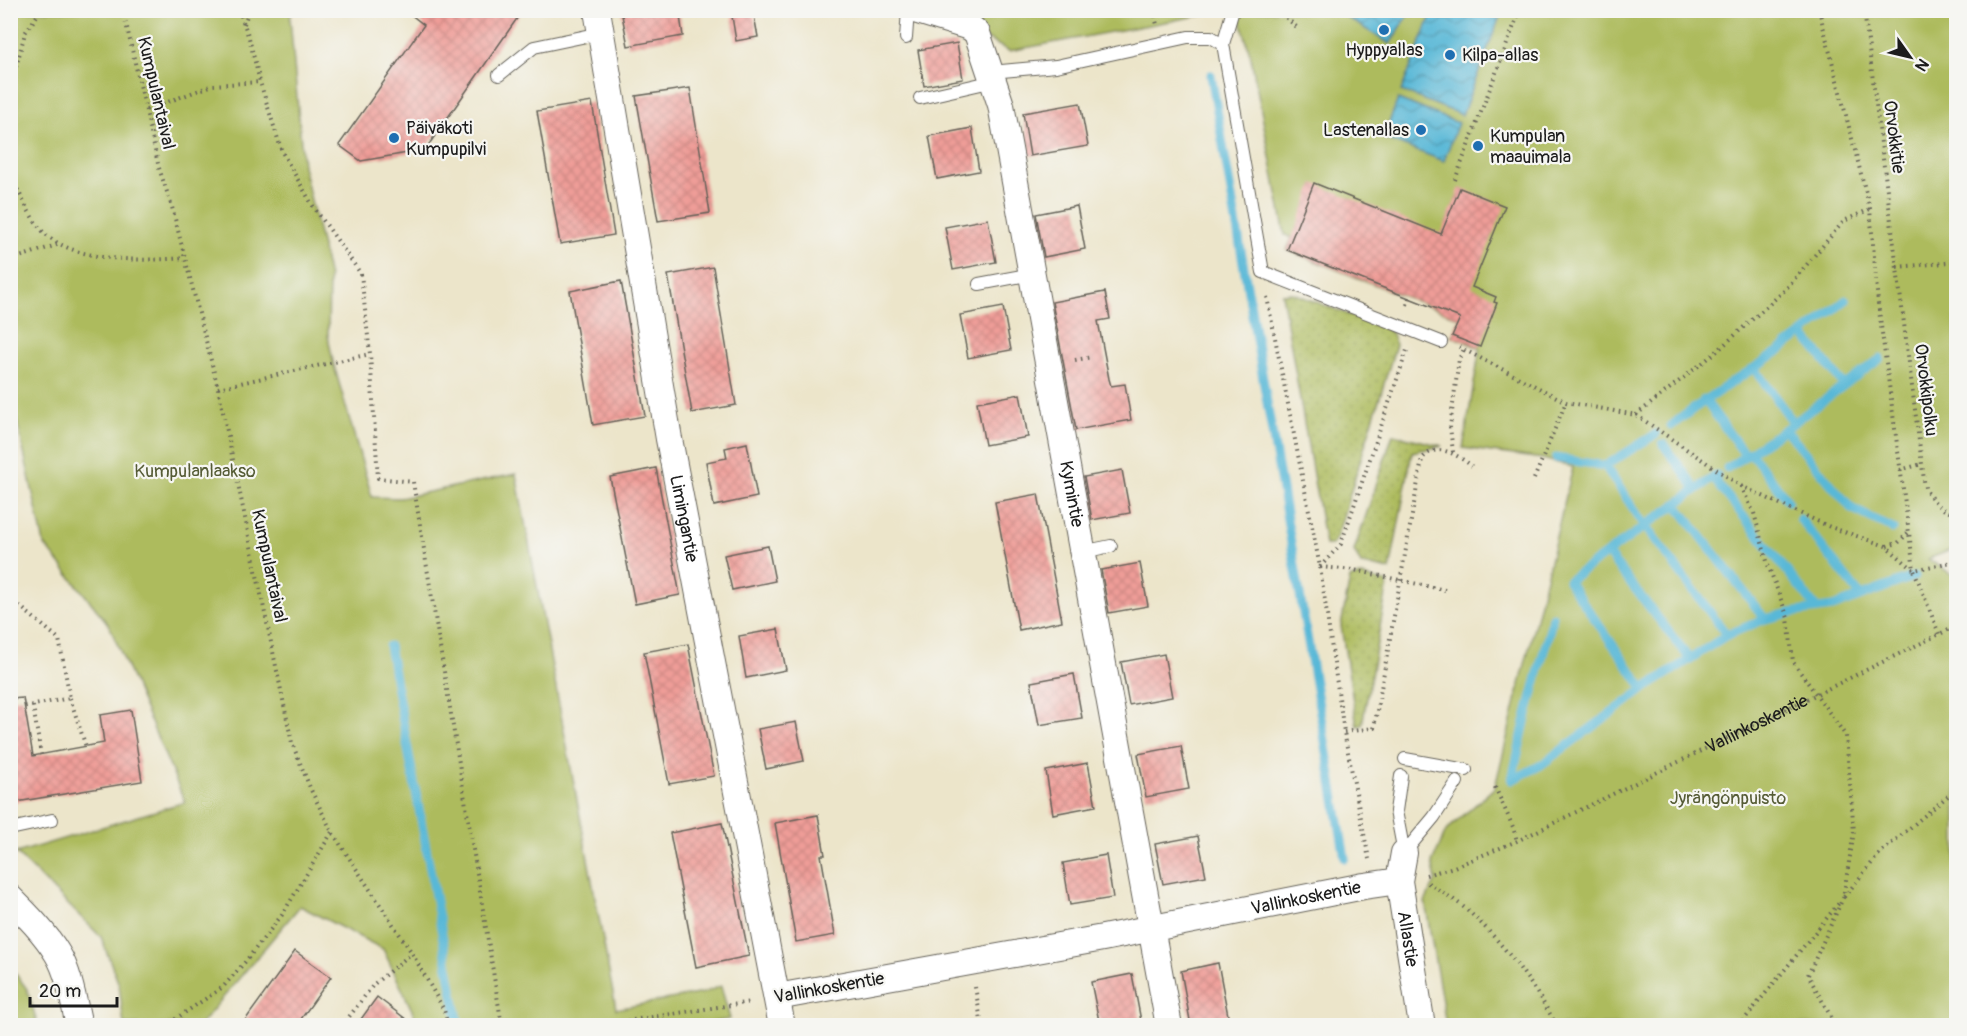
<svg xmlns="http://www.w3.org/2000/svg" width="1967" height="1036" font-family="Pangolin,sans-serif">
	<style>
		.grass { fill: url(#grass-dots); stroke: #646c3c; stroke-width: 1.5 }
		.green { fill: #adbb5d; stroke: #646c3c; stroke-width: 1.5 }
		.water { fill: url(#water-waves); stroke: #3a6a7a; stroke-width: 1.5 }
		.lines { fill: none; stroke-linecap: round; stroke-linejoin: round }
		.stream { stroke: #59b8d7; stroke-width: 9 }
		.building { fill: url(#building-cross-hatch) }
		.lane-casing { stroke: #656259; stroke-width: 14 }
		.street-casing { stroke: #656259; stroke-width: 28 }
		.path { stroke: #656259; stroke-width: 4; stroke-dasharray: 1.5 4.5; stroke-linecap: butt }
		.lane { stroke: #fff; stroke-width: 12 }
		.street { stroke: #fff; stroke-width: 26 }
		.poi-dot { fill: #1f6fb2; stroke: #f6f6f2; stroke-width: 2 }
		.labels { text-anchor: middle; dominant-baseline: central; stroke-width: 4.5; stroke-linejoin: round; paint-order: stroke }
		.poi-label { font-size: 18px; fill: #1c1c1c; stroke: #f6f6f2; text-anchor: start }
		.street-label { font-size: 18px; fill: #1c1c1c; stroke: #f6f6f2 }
		.park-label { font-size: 18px; fill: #565c36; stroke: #f6f6f2 }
	</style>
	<defs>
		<pattern id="grass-dots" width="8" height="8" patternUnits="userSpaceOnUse" patternTransform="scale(1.5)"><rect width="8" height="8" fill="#adbb5d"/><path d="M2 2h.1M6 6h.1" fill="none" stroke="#94a050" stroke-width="1.8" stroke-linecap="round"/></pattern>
		<pattern id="water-waves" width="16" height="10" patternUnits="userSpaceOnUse" patternTransform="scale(1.5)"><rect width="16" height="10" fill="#59b8d7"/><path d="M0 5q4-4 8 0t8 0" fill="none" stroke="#4995ae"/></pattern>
		<pattern id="building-cross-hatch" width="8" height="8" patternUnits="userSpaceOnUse" patternTransform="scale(1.5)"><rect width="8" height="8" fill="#ef9d98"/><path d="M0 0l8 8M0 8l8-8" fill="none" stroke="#cc8782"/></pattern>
	</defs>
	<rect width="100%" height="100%" fill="#f6f6f2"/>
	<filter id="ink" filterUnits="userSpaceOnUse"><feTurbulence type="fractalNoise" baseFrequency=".0167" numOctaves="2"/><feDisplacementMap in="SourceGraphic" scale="12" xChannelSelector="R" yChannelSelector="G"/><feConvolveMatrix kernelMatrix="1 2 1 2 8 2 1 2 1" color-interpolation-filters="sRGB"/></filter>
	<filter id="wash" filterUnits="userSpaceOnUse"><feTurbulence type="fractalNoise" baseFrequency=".008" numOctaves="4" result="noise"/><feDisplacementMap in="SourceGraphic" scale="24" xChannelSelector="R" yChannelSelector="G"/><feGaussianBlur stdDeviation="1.35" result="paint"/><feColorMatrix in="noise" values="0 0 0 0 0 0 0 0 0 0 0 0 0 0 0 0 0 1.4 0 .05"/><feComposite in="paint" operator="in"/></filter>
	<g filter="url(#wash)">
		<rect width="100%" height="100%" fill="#ece5ca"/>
		<g class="grass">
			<path d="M 1293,293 L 1391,331 L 1396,345 L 1337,536 L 1332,545 L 1325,545 L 1282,294 Z"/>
			<path d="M 1393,434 L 1442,446 L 1412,452 L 1390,570 L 1361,564 L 1354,551 Z"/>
			<path d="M 1362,576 L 1388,583 L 1362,725 L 1357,726 L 1341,626 L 1350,578 Z"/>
		</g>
		<g class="green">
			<path d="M 10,11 L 293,11 L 290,18 L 303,166 L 329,277 L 328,336 L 333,362 L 372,497 L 400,498 L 516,474 L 616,1009 L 703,993 L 721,986 L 730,1019 L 695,1026 L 419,1025 L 383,949 L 300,906 L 200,1025 L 124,1025 L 119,985 L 101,937 L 16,853 L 185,802 L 109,625 L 44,544 L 11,394 L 10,320 L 13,312 L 10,305 Z"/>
			<path d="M 935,11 L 1956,11 L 1956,548 L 1928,559 L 1956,577 L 1956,1025 L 1446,1025 L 1425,902 L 1436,880 L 1432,863 L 1446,831 L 1495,787 L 1573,467 L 1543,459 L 1463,448 L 1480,348 L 1452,336 L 1460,318 L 1287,250 L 1292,238 L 1285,235 L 1251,58 L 1241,21 L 1224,11 L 1009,51 Z"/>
			<path d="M 10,966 L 27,989 L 38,1025 L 11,1025 Z"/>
		</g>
		<g class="water">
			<path d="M 1350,11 L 1350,10 L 1411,11 L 1390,44 L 1346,17 Z"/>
			<path d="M 1433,11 L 1492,11 L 1501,14 L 1462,115 L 1401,91 Z"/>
			<path d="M 1398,99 L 1458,123 L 1444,161 L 1383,138 Z"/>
		</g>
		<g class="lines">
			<g class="stream">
				<path d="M 1211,75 L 1345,858"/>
				<path d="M 1803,334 L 1844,385"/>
				<path d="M 1754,368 L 1793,422"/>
				<path d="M 1704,399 L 1746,456"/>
				<path d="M 1671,426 C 1698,404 1725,387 1754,368 C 1786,347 1816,324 1846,300"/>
				<path d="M 1785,429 L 1851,508 L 1893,529"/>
				<path d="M 1663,444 L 1696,489"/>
				<path d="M 1751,453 L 1788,501"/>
				<path d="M 1556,458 L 1605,466 L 1645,526 L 1727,635"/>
				<path d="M 1605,466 L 1656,434"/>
				<path d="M 1727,468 L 1785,429 L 1880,359"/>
				<path d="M 1713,478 L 1817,609"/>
				<path d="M 1676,504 L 1765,619"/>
				<path d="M 1800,519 L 1861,596"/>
				<path d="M 1607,553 L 1690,659"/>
				<path d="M 389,646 L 459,1026"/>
				<path d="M 1644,689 L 1568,581 L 1717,475"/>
				<path d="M 1512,780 L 1541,765 L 1644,689 L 1727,635 L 1765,619 L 1790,613 L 1833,607 L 1915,576"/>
				<path d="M 1512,780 L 1525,722 L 1553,617"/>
			</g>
		</g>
		<g id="blocks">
			<g class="building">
				<path d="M 405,10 L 523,10 L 425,150 L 361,161 L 339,145 L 424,25 Z"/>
				<path d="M 621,10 L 679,10 L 683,36 L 628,46 Z"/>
				<path d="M 731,10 L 753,10 L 758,37 L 736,41 Z"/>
				<path d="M 957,43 L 963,79 L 924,86 L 918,50 Z"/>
				<path d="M 690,88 L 710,213 L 658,221 L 636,96 Z"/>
				<path d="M 592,102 L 614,235 L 560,244 L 537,111 Z"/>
				<path d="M 1080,103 L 1088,146 L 1030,156 L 1023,113 Z"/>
				<path d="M 972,128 L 979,171 L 937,179 L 929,136 Z"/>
				<path d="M 1314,183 L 1441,234 L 1460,188 L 1505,206 L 1472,287 L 1496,297 L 1494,302 L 1497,303 L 1480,347 L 1452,336 L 1460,318 L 1287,250 Z"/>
				<path d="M 1077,206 L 1085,249 L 1044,257 L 1036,214 Z"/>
				<path d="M 988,219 L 996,262 L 953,270 L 945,227 Z"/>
				<path d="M 713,267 L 736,405 L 692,413 L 668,275 Z"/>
				<path d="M 621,281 L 645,416 L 593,425 L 570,291 Z"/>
				<path d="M 1105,292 L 1110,319 L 1098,321 L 1109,379 L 1111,386 L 1125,384 L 1131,420 L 1076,430 L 1052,302 Z"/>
				<path d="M 1003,307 L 1011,350 L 968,358 L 960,315 Z"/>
				<path d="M 1020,394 L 1028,437 L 985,445 L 977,402 Z"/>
				<path d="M 747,443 L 757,497 L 714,506 L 706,462 L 727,458 L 725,448 Z"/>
				<path d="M 656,468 L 680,595 L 635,604 L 610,477 Z"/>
				<path d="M 1122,470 L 1130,513 L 1092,520 L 1084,477 Z"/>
				<path d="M 1038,494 L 1062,621 L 1019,630 L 995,502 Z"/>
				<path d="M 768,546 L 775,581 L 732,590 L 724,555 Z"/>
				<path d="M 1140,563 L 1148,606 L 1109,613 L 1101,570 Z"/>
				<path d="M 778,629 L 786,670 L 746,678 L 739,636 Z"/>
				<path d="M 688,644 L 714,776 L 669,784 L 644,652 Z"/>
				<path d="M 1164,654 L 1172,697 L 1129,705 L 1121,662 Z"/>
				<path d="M 1074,674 L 1082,718 L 1039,725 L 1031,682 Z"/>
				<path d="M 23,698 L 33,756 L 104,743 L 100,715 L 131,710 L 142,781 L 10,803 L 10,699 Z"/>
				<path d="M 796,722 L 804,761 L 766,769 L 758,729 Z"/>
				<path d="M 1181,746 L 1189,789 L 1146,797 L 1138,754 Z"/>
				<path d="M 1088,763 L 1096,806 L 1053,814 L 1046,771 Z"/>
				<path d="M 818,815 L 825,855 L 821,855 L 835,935 L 796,942 L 775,823 Z"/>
				<path d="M 722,823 L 749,956 L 696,967 L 670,833 Z"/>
				<path d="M 1198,836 L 1206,876 L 1163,884 L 1155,844 Z"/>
				<path d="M 1106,855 L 1113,898 L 1070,905 L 1063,863 Z"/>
				<path d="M 295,951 L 331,977 L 296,1026 L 241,1026 Z"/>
				<path d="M 1218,963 L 1230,1026 L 1191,1026 L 1181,971 Z"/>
				<path d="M 1132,974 L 1142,1026 L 1100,1026 L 1091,982 Z"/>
				<path d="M 377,997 L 415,1026 L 356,1026 Z"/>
			</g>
		</g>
	</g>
	<g filter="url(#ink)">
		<use href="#blocks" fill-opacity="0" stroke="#656259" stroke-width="1.5"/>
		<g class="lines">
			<defs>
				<g id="lane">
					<path d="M 906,38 L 908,10"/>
					<path d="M 1223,44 L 1233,10"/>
					<path d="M 991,72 L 1056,66 L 1188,37 L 1211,37 L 1223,44 L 1263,272 L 1441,342"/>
					<path d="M 499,75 L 534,47 L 601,33"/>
					<path d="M 920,98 L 994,81"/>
					<path d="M 979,284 L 1032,274"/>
					<path d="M 1082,552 L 1111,546"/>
					<path d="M 1405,759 L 1466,770"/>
					<path d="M 1401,776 L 1396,811 L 1404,853 L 1434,817 L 1457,782"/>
					<path d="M 10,829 L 52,820"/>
				</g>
				<g id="street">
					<path id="s2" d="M 597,10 L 669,439 L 782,1026"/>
					<path id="s3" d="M 915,10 L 970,27 L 977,33 L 1001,105 L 1169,1026"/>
					<path id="s4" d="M 1404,853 L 1399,881 L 1422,1026"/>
					<path d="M 10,898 C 27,915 45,933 57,953 C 69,972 74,1003 79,1026"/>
					<path id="s5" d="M 777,997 L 1103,938 L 1364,886 L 1399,881"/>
				</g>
			</defs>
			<use href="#lane" class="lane-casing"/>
			<use href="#street" class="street-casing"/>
			<g class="path">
				<path d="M 123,10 L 159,168 L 172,207 L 218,388 L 292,743 L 311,790 L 332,832 L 412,953 L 444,1010 L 448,1026"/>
				<path d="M 239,10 L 249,38 L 260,82 L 282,152 L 313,206 L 361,274 L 370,354 L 378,478 L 413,482 L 502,1026"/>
				<path d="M 1154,10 L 1157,25"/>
				<path d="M 1277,10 L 1299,29"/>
				<path d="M 1819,10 L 1870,209 L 1878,303 L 1914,570 L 1939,634"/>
				<path d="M 1864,10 L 1925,488 C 1933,502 1941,511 1956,514"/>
				<path d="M 244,24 L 249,10"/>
				<path d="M 10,90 L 25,33 L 41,10"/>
				<path d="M 146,110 L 213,85 L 260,82"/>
				<path d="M 10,173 C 18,190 28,213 39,227 C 68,264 143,261 185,258"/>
				<path d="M 1455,180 L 1520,10"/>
				<path d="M 10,260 L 60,244"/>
				<path d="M 1897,267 L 1956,262"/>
				<path d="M 1267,297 L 1320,567 L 1344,732 L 1369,859"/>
				<path d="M 1407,305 L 1409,298"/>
				<path d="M 1459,347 L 1566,402 L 1636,415 L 1741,486 L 1830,527 L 1886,546 L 1914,570 L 1956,561"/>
				<path d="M 1075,360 L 1092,357"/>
				<path d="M 218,388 L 370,354"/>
				<path d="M 1636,415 L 1715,353 L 1785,290 L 1844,221 L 1870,209"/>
				<path d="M 1453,452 L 1450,427 L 1459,359 L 1464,349"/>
				<path d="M 1900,470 L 1922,464"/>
				<path d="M 1534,479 L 1566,402"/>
				<path d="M 1741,486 L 1754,513 L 1768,565 L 1788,618 L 1793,662 L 1846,736 L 1854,832 L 1843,898 L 1808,975 L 1836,1026"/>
				<path d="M 1887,546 L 1898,543 L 1908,533"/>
				<path d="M 1320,567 L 1341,544 L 1407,350"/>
				<path d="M 1320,567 L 1354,570 L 1445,590"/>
				<path d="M 10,598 L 59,639 L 70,698 L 24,707"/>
				<path d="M 70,698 L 86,747"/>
				<path d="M 33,706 L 41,755"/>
				<path d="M 1344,732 L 1374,728 L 1422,459 C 1437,440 1458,456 1472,466"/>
				<path d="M 1495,787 L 1513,827 L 1517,841"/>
				<path id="s1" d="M 1426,875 L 1454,867 L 1517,841 L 1956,626"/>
				<path d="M 1428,883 C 1440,891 1454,899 1466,909 C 1504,943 1532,982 1557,1026"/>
				<path d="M 1844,897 L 1880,853 L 1949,795 L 1956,790"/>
				<path d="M 975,987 L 982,1026"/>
				<path d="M 165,1026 L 223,987 L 245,962 L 282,915 L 332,832"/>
				<path d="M 342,1026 L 374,984 L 412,953"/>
				<path d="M 610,1026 L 626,1021 L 751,1002"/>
				<path d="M 1739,1026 L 1839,903"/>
			</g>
			<use href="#lane" class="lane"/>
			<use href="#street" class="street"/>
		</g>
	</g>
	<g class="poi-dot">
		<circle cx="1384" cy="30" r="6"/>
		<circle cx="1450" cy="55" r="6"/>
		<circle cx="1421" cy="130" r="6"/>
		<circle cx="394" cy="138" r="6"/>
		<circle cx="1478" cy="146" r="6"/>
	</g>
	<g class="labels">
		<g class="poi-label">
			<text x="1384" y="50" text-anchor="middle">Hyppyallas</text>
			<text x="1462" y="55">Kilpa-allas</text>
			<text x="406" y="128">Päiväkoti<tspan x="406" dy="21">Kumpupilvi</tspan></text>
			<text x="1409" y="130" text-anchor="end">Lastenallas</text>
			<text x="1490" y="136">Kumpulan<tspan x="1490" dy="21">maauimala</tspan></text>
		</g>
		<g class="street-label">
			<text transform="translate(156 93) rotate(77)">Kumpulantaival</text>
			<text transform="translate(1894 137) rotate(83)">Orvokkitie</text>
			<text transform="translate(1926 390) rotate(83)">Orvokkipolku</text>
			<text stroke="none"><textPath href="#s3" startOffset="538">Kymintie</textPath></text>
			<text stroke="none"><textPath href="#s2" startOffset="516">Limingantie</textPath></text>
			<text transform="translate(269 566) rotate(78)">Kumpulantaival</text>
			<text stroke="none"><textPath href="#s1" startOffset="364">Vallinkoskentie</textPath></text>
			<text stroke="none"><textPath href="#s5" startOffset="538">Vallinkoskentie</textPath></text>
			<text stroke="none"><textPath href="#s4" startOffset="87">Allastie</textPath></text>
			<text transform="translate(829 988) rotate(-10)">Vallinkoskentie</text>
		</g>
		<g class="park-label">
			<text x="195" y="471">Kumpulanlaakso</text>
			<text x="1728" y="798">Jyrängönpuisto</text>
		</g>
	</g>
	<rect width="1967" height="1036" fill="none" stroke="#f6f6f2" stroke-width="36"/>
	<g transform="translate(1910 57) rotate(124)" stroke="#f6f6f2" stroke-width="4.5" paint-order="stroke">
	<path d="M0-4.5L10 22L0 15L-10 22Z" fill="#1c1c1c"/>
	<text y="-9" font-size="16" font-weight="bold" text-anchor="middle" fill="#1c1c1c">N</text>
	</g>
	<path d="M30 997v9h87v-9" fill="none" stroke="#1c1c1c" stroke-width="3"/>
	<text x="39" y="997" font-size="18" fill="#1c1c1c" stroke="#f6f6f2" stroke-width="4.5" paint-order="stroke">20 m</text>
</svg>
